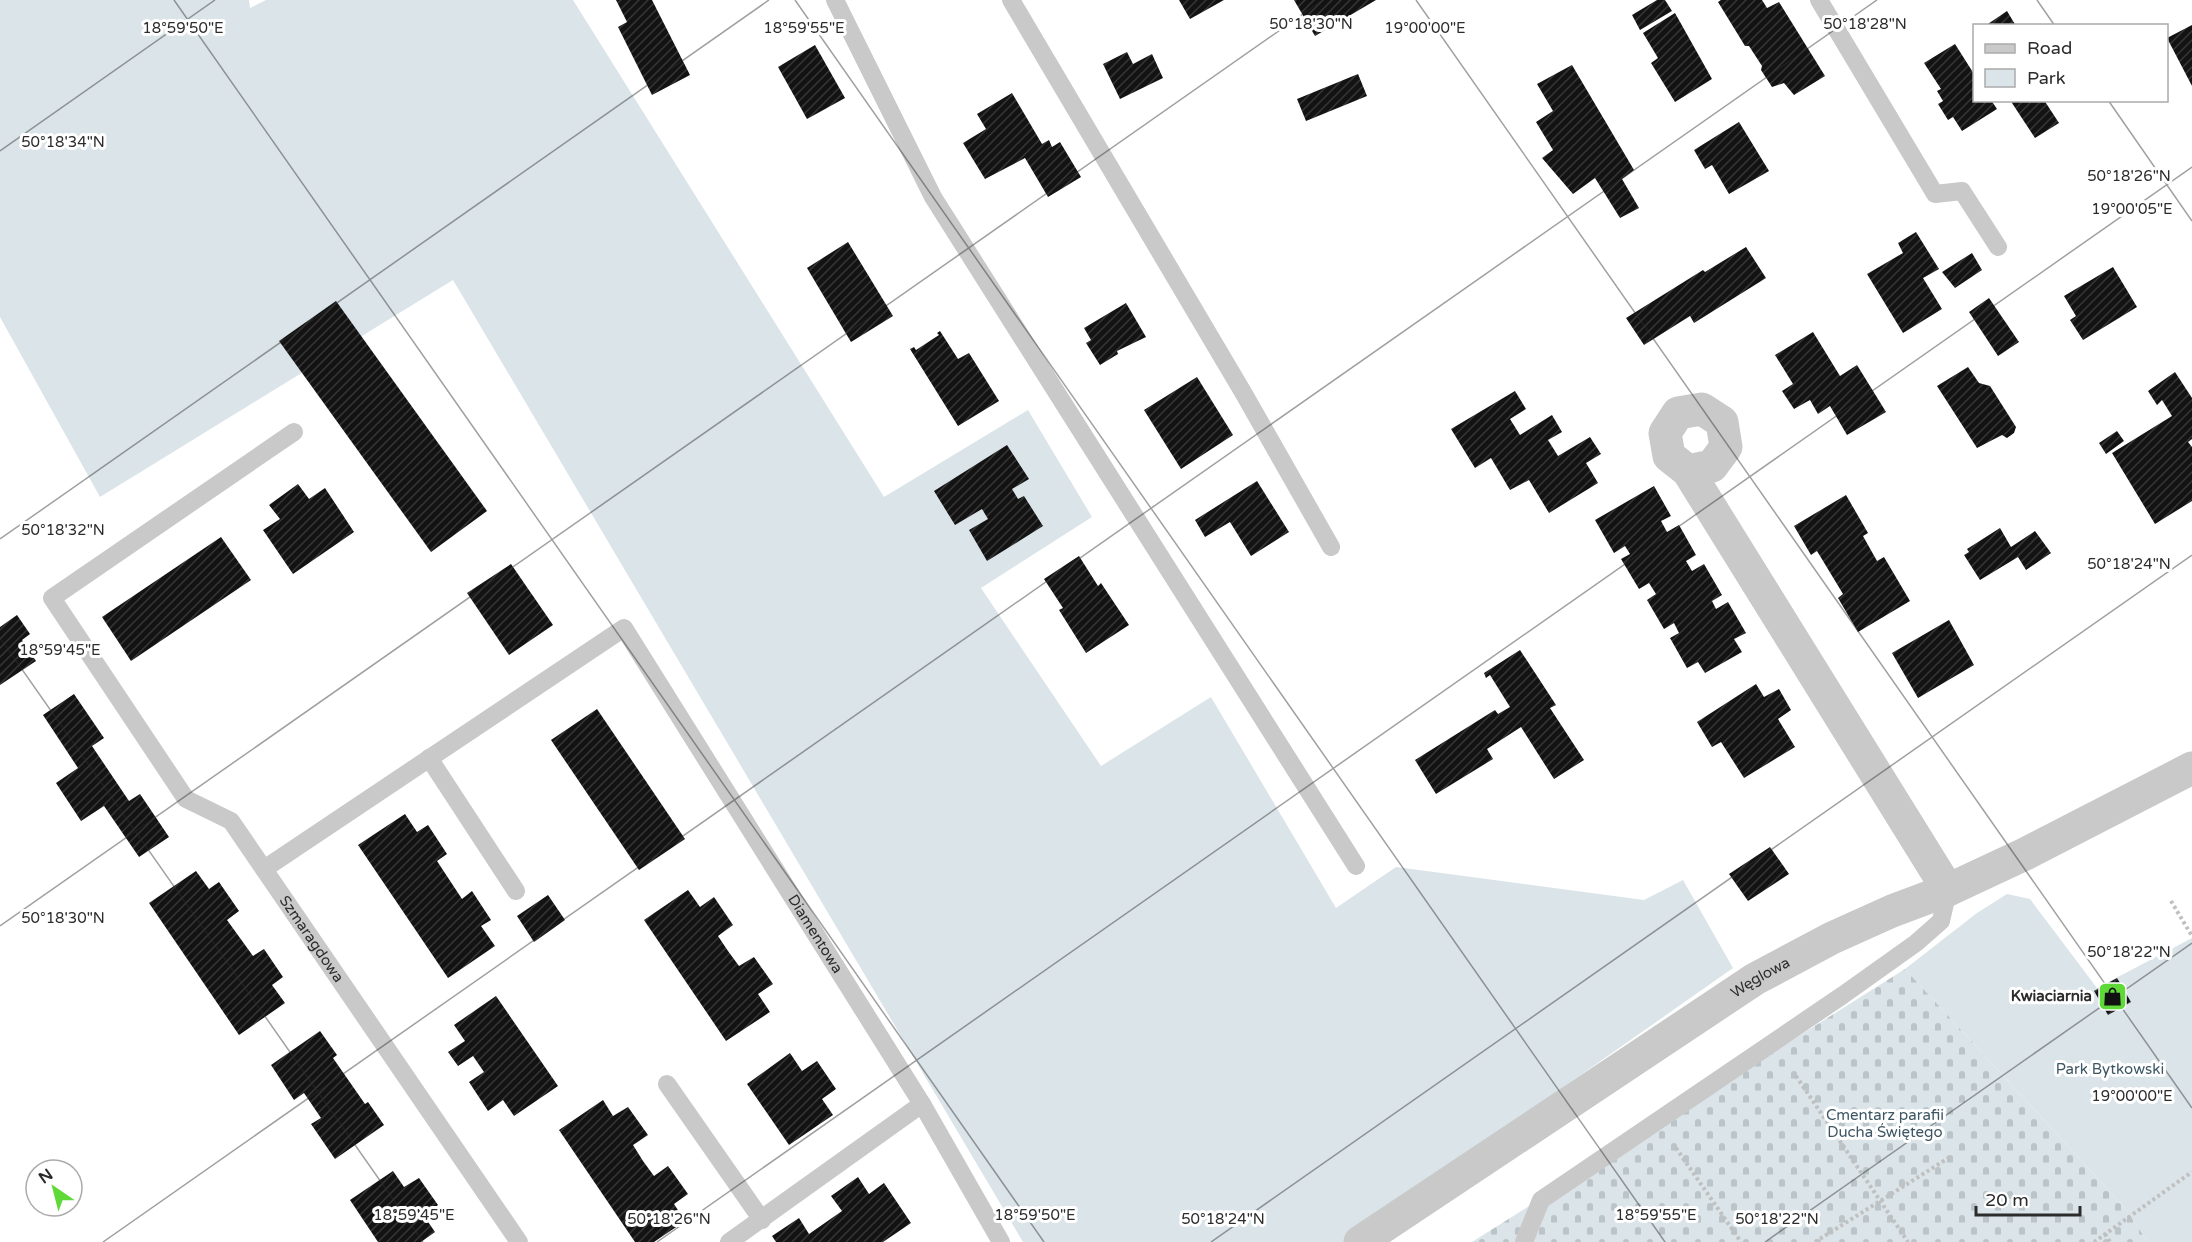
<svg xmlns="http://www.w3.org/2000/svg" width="2192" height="1242" font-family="'Varela Round',sans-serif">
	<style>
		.green { fill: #dae4e9 }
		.cemetery { fill: url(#cemetery-stones) }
		.building { fill: url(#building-hatch) }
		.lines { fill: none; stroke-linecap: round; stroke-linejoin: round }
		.path { stroke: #c0c0c0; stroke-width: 4; stroke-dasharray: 3 3; stroke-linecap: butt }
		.lane { stroke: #c9c9c9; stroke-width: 18 }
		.street { stroke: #c9c9c9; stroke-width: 33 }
		.ticks { fill: none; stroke: #2c2c2c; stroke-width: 1.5; stroke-opacity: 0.45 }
		.labels { text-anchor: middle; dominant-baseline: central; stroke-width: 6; stroke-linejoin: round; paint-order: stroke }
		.street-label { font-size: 15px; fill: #2c2c2c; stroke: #fff }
		.poi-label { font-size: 15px; font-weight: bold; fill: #2c2c2c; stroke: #fff; text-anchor: end }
		.park-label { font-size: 15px; fill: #3d5664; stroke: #fff }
		.ticks-label { font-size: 15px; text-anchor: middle; fill: #2c2c2c; stroke: #fff; stroke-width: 6; stroke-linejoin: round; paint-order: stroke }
	</style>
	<defs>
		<pattern id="cemetery-stones" width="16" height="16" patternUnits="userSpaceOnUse" patternTransform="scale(1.5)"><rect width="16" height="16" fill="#dae4e9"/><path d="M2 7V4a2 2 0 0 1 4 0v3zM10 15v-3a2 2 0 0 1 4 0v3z" fill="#bbc4c8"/></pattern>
		<pattern id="building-hatch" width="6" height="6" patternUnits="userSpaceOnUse" patternTransform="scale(1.5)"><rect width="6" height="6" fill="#131313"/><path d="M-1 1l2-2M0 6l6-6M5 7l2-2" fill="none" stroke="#363636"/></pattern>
	</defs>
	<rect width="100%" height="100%" fill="#fff"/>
	<g class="green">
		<path d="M 0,0 L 249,0 L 250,8 L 266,0 L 573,0 L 884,497 L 1028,410 L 1092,517 L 981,588 L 1101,766 L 1211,697 L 1336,908 L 1396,867 L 1644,900 L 1683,880 L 1733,968 L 1343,1242 L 1023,1242 L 453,280 L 100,497 L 0,317 Z"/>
		<path d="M 2007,894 L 2030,899 L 2097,988 L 2192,938 L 2192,1242 L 2148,1242 L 2124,1207 L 1905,969 L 1977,913 Z"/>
	</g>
	<path class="cemetery" d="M 1905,969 L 2124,1207 L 2148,1242 L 1472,1242 Z"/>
	<g class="building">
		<path d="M 616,0 L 652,0 L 690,75 L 652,95 L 618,27 L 627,22 Z"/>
		<path d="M 1179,0 L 1224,0 L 1190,19 Z"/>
		<path d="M 1294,0 L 1376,0 L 1315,36 Z"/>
		<path d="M 1657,0 L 1665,0 L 1672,11 L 1640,30 L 1632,15 Z"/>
		<path d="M 1721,0 L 1762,0 L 1767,8 L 1779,2 L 1825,76 L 1794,95 L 1784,83 L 1772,87 L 1761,70 L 1762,66 L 1749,46 L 1745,46 L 1718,2 Z"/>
		<path d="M 2007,11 L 2016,26 L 1985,26 Z"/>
		<path d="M 1675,13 L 1712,79 L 1675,102 L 1651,63 L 1658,58 L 1643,33 Z"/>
		<path d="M 2192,25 L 2192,86 L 2167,38 Z"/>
		<path d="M 1955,44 L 1974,74 L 1974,100 L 1991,100 L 1997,109 L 1962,131 L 1953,117 L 1948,120 L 1938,104 L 1943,101 L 1937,91 L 1941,89 L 1924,63 Z"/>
		<path d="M 815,45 L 845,98 L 807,119 L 778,67 Z"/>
		<path d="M 1127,52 L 1133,64 L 1152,54 L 1163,78 L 1120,99 L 1103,64 Z"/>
		<path d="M 1572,65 L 1634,170 L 1622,179 L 1639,208 L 1620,218 L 1595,178 L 1573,194 L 1542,158 L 1553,150 L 1536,122 L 1553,111 L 1537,84 Z"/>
		<path d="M 1358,74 L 1367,96 L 1306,121 L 1297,99 Z"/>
		<path d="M 1012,93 L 1042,144 L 1049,140 L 1052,147 L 1060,142 L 1081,177 L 1048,197 L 1025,158 L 985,179 L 963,143 L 986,129 L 977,114 Z"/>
		<path d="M 2010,100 L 2044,100 L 2059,123 L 2035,138 Z"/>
		<path d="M 1739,122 L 1769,171 L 1729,194 L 1712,165 L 1705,169 L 1694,150 Z"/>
		<path d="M 1916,232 L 1939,269 L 1923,278 L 1942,309 L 1903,333 L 1867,274 L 1903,253 L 1898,243 Z"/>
		<path d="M 848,242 L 893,316 L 851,342 L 807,268 Z"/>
		<path d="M 1746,247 L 1766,278 L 1694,323 L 1690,316 L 1644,345 L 1626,318 L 1703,270 L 1705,272 Z"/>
		<path d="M 1972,253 L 1982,270 L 1955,288 L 1942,272 Z"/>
		<path d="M 2113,267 L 2137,307 L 2083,340 L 2070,320 L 2076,316 L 2064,296 Z"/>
		<path d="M 1989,298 L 2019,342 L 1998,356 L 1969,312 Z"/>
		<path d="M 336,301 L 487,511 L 431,552 L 279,341 Z"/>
		<path d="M 1126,303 L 1146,337 L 1117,351 L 1118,354 L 1100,365 L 1086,343 L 1091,340 L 1084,328 Z"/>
		<path d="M 940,331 L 958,359 L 969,353 L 999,401 L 958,426 L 910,349 L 914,347 L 916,350 L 939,335 L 937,333 Z"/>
		<path d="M 1813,332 L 1840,376 L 1857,365 L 1886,412 L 1847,435 L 1830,406 L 1818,414 L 1810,400 L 1794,409 L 1782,391 L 1793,384 L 1775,355 Z"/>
		<path d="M 1968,367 L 1979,383 L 1990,386 L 2016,427 L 2014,433 L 2007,438 L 2002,435 L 1977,448 L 1937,386 Z"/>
		<path d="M 2175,372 L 2192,398 L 2192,439 L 2188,442 L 2192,447 L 2192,501 L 2155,524 L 2112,453 L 2172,416 L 2162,400 L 2157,405 L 2148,391 Z"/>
		<path d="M 1197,377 L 1233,435 L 1181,469 L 1144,410 Z"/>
		<path d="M 1515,391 L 1526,409 L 1510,419 L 1520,435 L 1552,415 L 1562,432 L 1548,440 L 1558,456 L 1590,437 L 1601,454 L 1586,463 L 1598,483 L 1549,513 L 1529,480 L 1510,490 L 1491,458 L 1475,468 L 1451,429 Z"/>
		<path d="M 2117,431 L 2124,441 L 2106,454 L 2099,443 Z"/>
		<path d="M 1007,445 L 1029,479 L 1012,489 L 1018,499 L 1024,496 L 1043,526 L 987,561 L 969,530 L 988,519 L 982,509 L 955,525 L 934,491 Z"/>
		<path d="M 1257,481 L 1289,532 L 1251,556 L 1230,522 L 1205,537 L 1195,520 Z"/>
		<path d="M 298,484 L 309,499 L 325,488 L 354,532 L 293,574 L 263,530 L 280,519 L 269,505 Z"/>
		<path d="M 1654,486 L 1671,516 L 1661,521 L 1667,532 L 1679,525 L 1696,555 L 1686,561 L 1692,571 L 1704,564 L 1722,595 L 1712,601 L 1716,609 L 1728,602 L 1746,633 L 1734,639 L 1742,652 L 1705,673 L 1698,662 L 1687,668 L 1670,638 L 1679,633 L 1674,623 L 1664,629 L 1647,600 L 1656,594 L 1649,583 L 1639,589 L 1621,559 L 1630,554 L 1625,546 L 1614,553 L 1595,520 Z"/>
		<path d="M 1846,495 L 1868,533 L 1863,536 L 1877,561 L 1884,557 L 1910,601 L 1858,632 L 1838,598 L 1843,594 L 1817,551 L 1811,555 L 1794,526 Z"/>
		<path d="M 2000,528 L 2011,547 L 2035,531 L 2051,553 L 2026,570 L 2018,557 L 1980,580 L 1964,555 L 1969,552 L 1967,549 Z"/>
		<path d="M 221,537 L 251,580 L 131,661 L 102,617 Z"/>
		<path d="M 1079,556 L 1098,586 L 1101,583 L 1129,625 L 1086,653 L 1059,610 L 1063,608 L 1044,579 Z"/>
		<path d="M 511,564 L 553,625 L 509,655 L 467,593 Z"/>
		<path d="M 17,615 L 30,634 L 22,640 L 36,661 L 0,685 L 0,627 Z"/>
		<path d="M 1949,620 L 1974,665 L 1918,698 L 1892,653 Z"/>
		<path d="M 1520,650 L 1556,705 L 1550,708 L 1584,760 L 1554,779 L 1521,727 L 1487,749 L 1493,759 L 1436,794 L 1415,760 L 1495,710 L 1498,714 L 1510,707 L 1490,675 L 1486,678 L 1484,673 Z"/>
		<path d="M 1756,684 L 1764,697 L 1779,689 L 1791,710 L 1778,719 L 1795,747 L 1744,778 L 1721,742 L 1712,747 L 1697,722 Z"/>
		<path d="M 74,694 L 104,738 L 92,746 L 129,801 L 140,794 L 169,837 L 139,857 L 104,806 L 81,821 L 56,783 L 78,768 L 43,715 Z"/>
		<path d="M 597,709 L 685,839 L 639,870 L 551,740 Z"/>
		<path d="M 405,814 L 417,832 L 428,825 L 447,854 L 437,861 L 462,899 L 472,891 L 491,920 L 481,926 L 495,946 L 448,978 L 358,845 Z"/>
		<path d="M 1770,847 L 1789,874 L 1748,901 L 1729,874 Z"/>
		<path d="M 196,871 L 209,889 L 219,882 L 239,911 L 227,920 L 253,956 L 264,949 L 283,977 L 272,985 L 285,1003 L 239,1035 L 149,903 Z"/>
		<path d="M 688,890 L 700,907 L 714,897 L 733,925 L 718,936 L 728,951 L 739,966 L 754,957 L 773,984 L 758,994 L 770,1012 L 726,1041 L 644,920 Z"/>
		<path d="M 548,895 L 565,920 L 534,942 L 517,916 Z"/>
		<path d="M 2117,978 L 2131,1002 L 2108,1015 L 2094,991 Z"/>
		<path d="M 496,996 L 558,1086 L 514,1116 L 503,1100 L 488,1111 L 469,1082 L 484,1072 L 473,1056 L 458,1066 L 448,1052 L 465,1041 L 454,1025 Z"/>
		<path d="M 320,1031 L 337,1055 L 333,1058 L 365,1104 L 368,1102 L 384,1125 L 335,1159 L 311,1124 L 321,1118 L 304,1093 L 294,1100 L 271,1065 Z"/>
		<path d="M 790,1053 L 802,1071 L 817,1061 L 836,1089 L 822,1099 L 833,1115 L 789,1145 L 747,1084 Z"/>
		<path d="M 603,1100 L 613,1116 L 628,1107 L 648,1135 L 633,1145 L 643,1161 L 654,1176 L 668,1166 L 688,1194 L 674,1204 L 685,1221 L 654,1242 L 635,1242 L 559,1130 Z"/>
		<path d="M 393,1171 L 404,1187 L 419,1178 L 438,1205 L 424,1216 L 435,1232 L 421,1242 L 378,1242 L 350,1200 Z"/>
		<path d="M 858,1177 L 869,1194 L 884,1183 L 911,1223 L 883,1242 L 776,1242 L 772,1236 L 799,1218 L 809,1234 L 842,1211 L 831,1196 Z"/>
	</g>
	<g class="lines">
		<g class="path">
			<path d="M 2171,901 L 2192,936"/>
			<path d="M 1796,1076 L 1908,1242"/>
			<path d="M 1676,1148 L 1741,1242"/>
			<path d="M 2105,1234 L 2110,1242"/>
			<path d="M 1815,1242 L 1950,1157"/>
			<path d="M 2094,1242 L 2192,1172"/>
		</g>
		<g class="lane">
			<path d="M 835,0 L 933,197 L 1356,866"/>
			<path d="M 1011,0 L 1244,394 L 1331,547"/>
			<path d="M 1819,0 L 1935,194 L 1962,191 L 1998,247"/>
			<path id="s1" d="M 294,432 L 52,598 L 186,799 L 231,821 L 519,1242"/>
			<path d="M 429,758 L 516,891"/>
			<path id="s2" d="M 264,869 L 624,628 L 922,1104 L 1001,1242"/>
			<path d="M 667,1084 L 762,1220"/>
			<path d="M 729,1242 L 922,1104"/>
			<path d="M 1524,1242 L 1541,1200 L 1843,995 L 1916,943 L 1941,921 L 1948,890"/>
		</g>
		<g class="street">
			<path d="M 1688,471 L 1712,466 L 1726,447 L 1722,422 L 1702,409 L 1678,413 L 1665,433 L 1669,456 L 1688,471 L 1948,890"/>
			<path id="s3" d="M 1360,1242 L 1755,979 L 1832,938 L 1892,911 L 1948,890 L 2025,854 L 2192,768"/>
		</g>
	</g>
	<path class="ticks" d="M 174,0 L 1044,1242M 795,0 L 1665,1242M 1416,0 L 2192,1108M 2037,0 L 2055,26M 2108,100 L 2192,221M 0,151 L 215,0M 0,539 L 769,0M 0,638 L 423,1242M 0,926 L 1323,0M 103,1242 L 1877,0M 657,1242 L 2192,167M 1211,1242 L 2192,555M 1765,1242 L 2192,943"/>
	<defs>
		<symbol id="shop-square" viewBox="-11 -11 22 22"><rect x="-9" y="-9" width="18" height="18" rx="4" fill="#5ed938" stroke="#fff"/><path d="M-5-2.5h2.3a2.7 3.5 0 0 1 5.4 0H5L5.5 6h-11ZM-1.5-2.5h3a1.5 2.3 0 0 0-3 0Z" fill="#111"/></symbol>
	</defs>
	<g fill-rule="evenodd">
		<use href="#shop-square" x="2096" y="980" width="33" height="33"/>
	</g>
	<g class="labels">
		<g class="street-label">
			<text stroke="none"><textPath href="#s2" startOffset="794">Diamentowa</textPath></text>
			<text stroke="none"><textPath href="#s1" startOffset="728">Szmaragdowa</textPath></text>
			<text stroke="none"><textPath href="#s3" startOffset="480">Węglowa</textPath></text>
		</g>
		<g class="poi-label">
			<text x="2092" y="996">Kwiaciarnia</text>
		</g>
		<g class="park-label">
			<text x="2110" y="1069">Park Bytkowski</text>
			<text x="1885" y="1115">Cmentarz parafii<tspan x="1885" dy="17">Ducha Świętego</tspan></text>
		</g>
	</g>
	<g class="ticks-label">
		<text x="1311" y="29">50°18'30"N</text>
		<text x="1865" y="29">50°18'28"N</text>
		<text x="183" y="33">18°59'50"E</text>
		<text x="804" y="33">18°59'55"E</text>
		<text x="1425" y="33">19°00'00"E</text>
		<text x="63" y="147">50°18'34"N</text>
		<text x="2129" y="181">50°18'26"N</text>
		<text x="2132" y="214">19°00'05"E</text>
		<text x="63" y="535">50°18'32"N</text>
		<text x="2129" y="569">50°18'24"N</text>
		<text x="60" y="655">18°59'45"E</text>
		<text x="63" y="923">50°18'30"N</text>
		<text x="2129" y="957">50°18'22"N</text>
		<text x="2132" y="1101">19°00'00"E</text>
		<text x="414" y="1220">18°59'45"E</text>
		<text x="1035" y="1220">18°59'50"E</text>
		<text x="1656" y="1220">18°59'55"E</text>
		<text x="669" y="1224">50°18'26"N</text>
		<text x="1223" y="1224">50°18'24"N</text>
		<text x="1777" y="1224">50°18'22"N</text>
	</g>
	<rect x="1973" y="24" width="195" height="78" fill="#ffffff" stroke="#ababab" stroke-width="1.5"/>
	<rect x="1985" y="44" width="30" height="9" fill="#c9c9c9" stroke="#ababab" stroke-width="1.5"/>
	<text x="2027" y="54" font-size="18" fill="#2c2c2c">Road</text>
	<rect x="1985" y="69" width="30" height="18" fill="#dae4e9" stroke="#ababab" stroke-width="1.5"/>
	<text x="2027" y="84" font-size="18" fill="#2c2c2c">Park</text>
	<g transform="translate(54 1188) rotate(325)"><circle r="28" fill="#ffffff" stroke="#ababab" stroke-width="1.5"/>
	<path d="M0-4.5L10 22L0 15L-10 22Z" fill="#5ed938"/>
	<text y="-9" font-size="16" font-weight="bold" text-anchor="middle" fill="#2c2c2c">N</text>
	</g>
	<path d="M1976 1206v9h104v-9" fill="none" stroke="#2c2c2c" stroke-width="3"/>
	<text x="1985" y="1206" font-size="18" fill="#2c2c2c" stroke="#ffffff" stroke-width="4.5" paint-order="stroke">20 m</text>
</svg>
